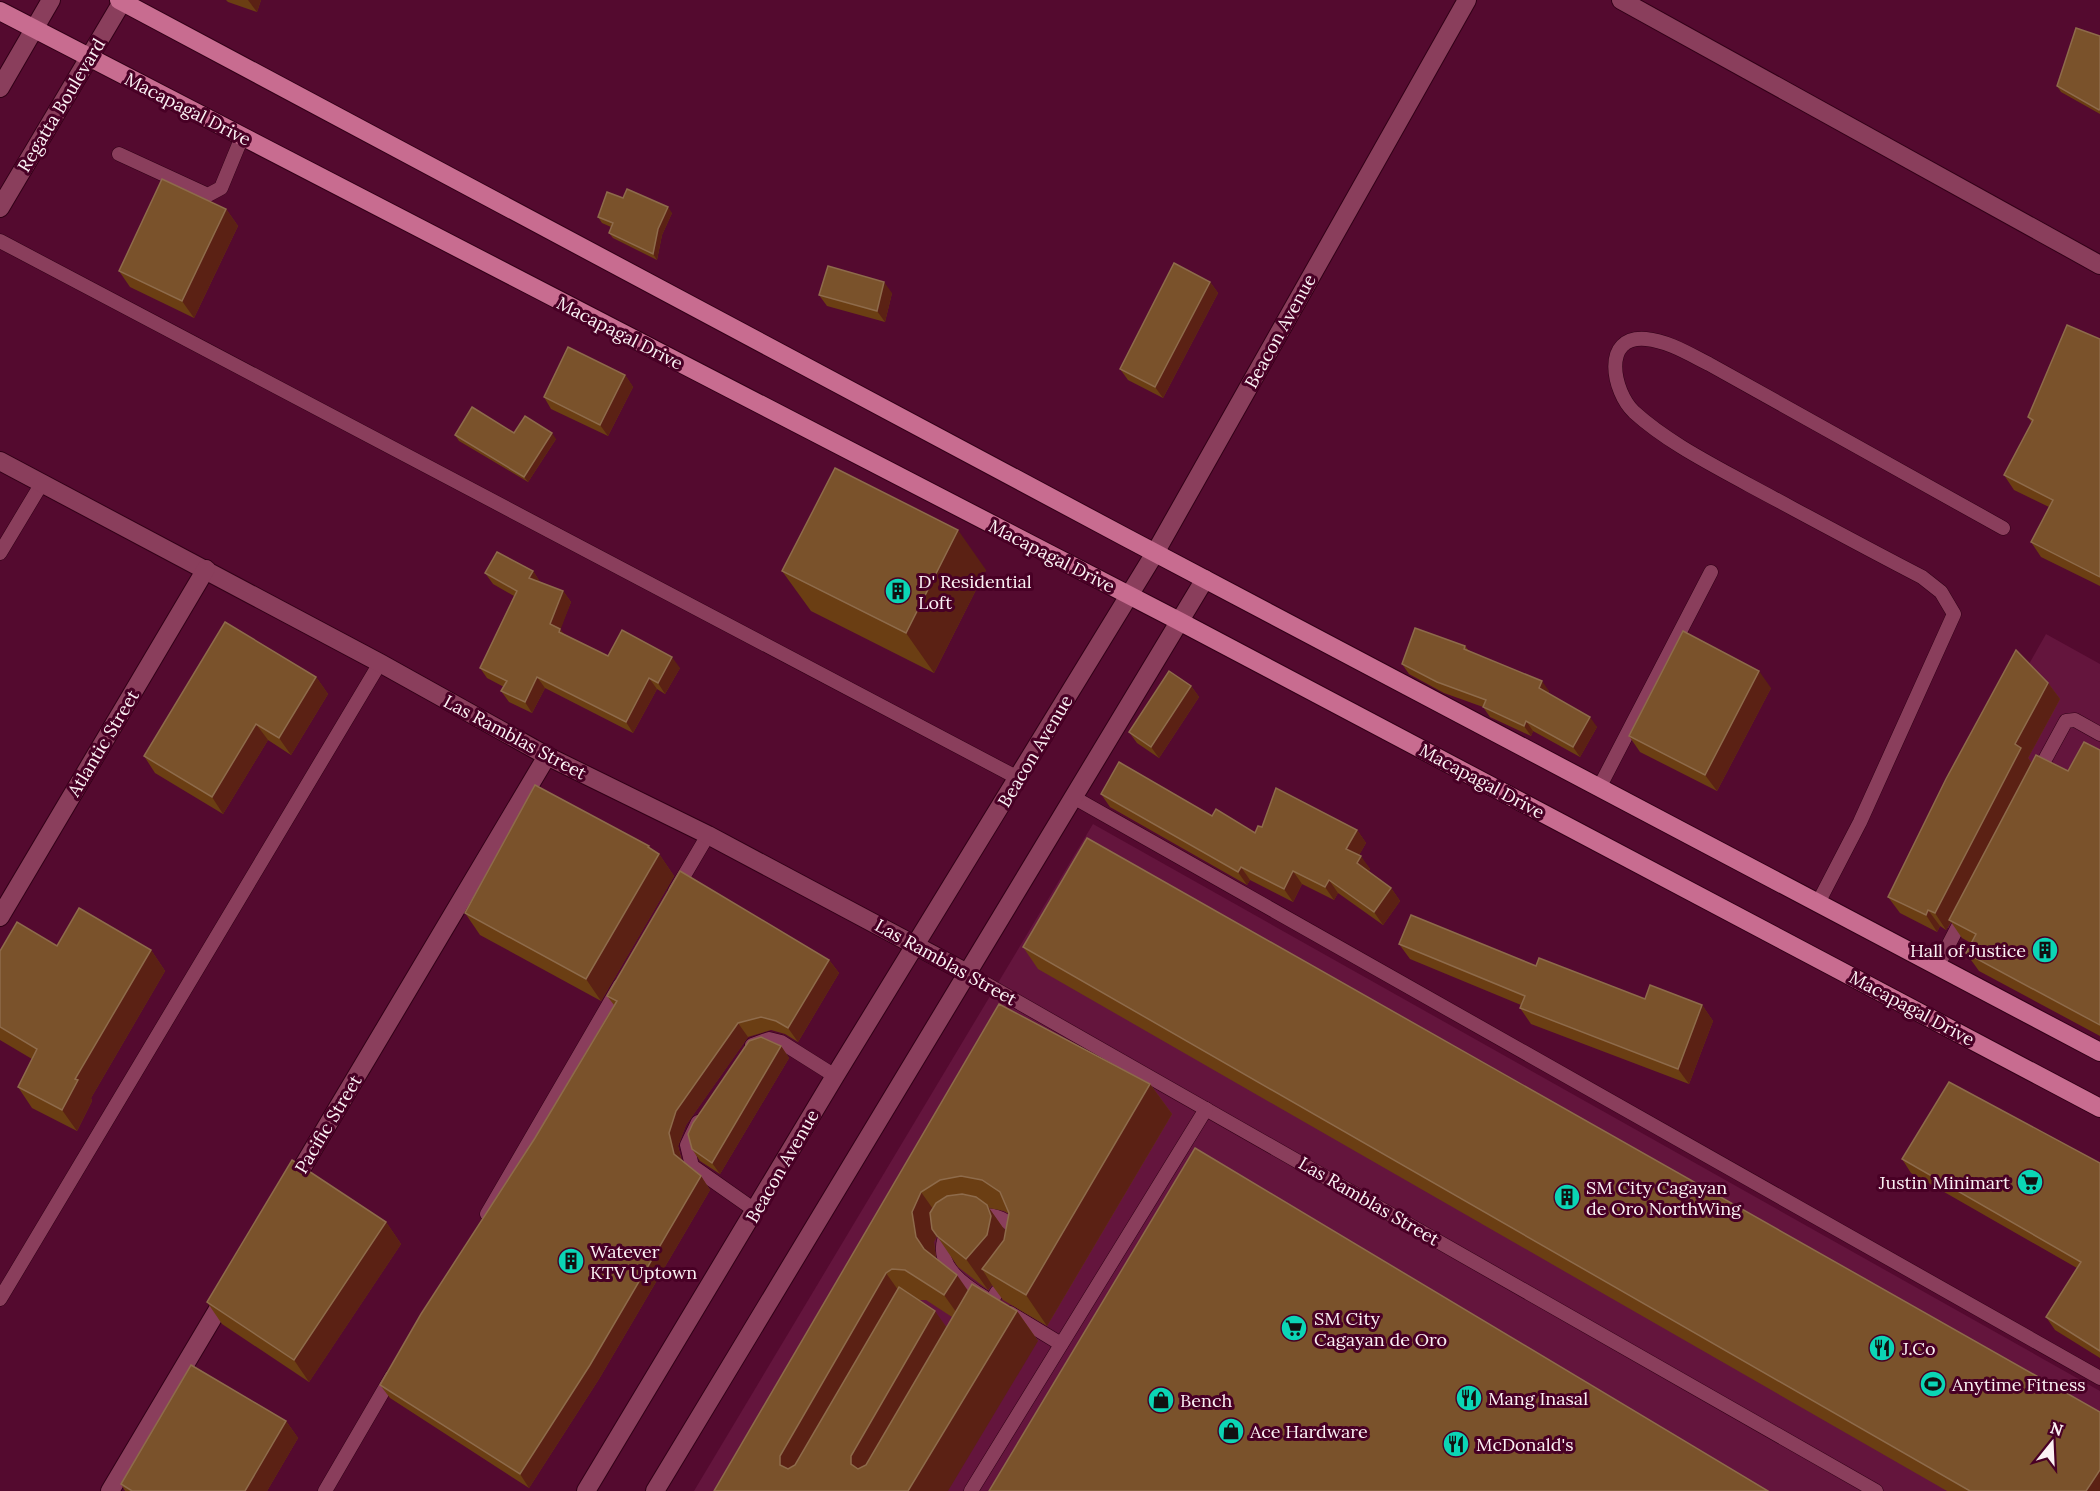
<svg xmlns="http://www.w3.org/2000/svg" width="2100" height="1491" font-family="Lora,serif">
	<style>
		.built { fill: #64153d }
		.lines { fill: none; stroke-linecap: round; stroke-linejoin: round }
		.service-casing { stroke: #310017; stroke-width: 15 }
		.minor-casing { stroke: #310017; stroke-width: 20 }
		.tertiary-casing { stroke: #310017; stroke-width: 20 }
		.primary-casing { stroke: #310017; stroke-width: 20 }
		.service { stroke: #8a3e5c; stroke-width: 14 }
		.minor { stroke: #8a3e5c; stroke-width: 18 }
		.tertiary { stroke: #8a3e5c; stroke-width: 18 }
		.primary { stroke: #c86c90; stroke-width: 18 }
		.wall { fill: #6b3e13; fill-rule: evenodd }
		.shaded-wall { fill: #5b2114 }
		.building { fill: #7a522b; stroke: #8e6b4b; stroke-width: 1.5 }
		.labels { text-anchor: middle; dominant-baseline: central; stroke-width: 6; stroke-linejoin: round; paint-order: stroke }
		.street-label { font-size: 18px; fill: #fbf1f4; stroke: #480025 }
		.poi-label { font-size: 18px; fill: #fbf1f4; stroke: #480025; text-anchor: start }
	</style>
	<rect width="100%" height="100%" fill="#540a2f"/>
	<g class="built">
		<path d="M 2046,634 L 2100,664 L 2100,799 L 1984,948 L 1896,899 Z"/>
		<path d="M 1093,824 L 2100,1391 L 2100,1491 L 694,1491 Z"/>
	</g>
	<g class="lines">
		<defs>
			<g id="service">
				<path d="M 119,154 L 208,195 L 221,188 L 242,137"/>
				<path d="M 0,241 L 1018,778"/>
				<path d="M 0,553 L 42,483"/>
				<path d="M 2036,776 L 2066,721 L 2075,720 L 2100,734"/>
				<path d="M 1599,788 L 1711,572"/>
				<path d="M 1073,797 L 2100,1378"/>
				<path d="M 675,891 L 708,835"/>
				<path d="M 1818,903 L 1860,822 L 1954,614 L 1941,592 L 1922,577 C 1864,547 1807,516 1749,485 C 1711,464 1667,442 1634,412 C 1613,392 1601,335 1646,339 C 1668,341 1689,354 1709,364 L 2003,528"/>
				<path d="M 1937,967 L 1964,915"/>
				<path d="M 967,973 L 1876,1491"/>
				<path d="M 752,1045 L 769,1039 L 781,1042 L 835,1076"/>
				<path d="M 698,1122 L 687,1145 L 692,1166 L 756,1211"/>
				<path d="M 487,1214 L 620,985"/>
				<path d="M 977,1215 C 994,1214 1011,1219 1018,1236"/>
				<path d="M 948,1231 C 931,1261 960,1283 984,1297"/>
				<path d="M 0,1299 L 380,663"/>
				<path d="M 984,1313 L 997,1292 L 1011,1279"/>
				<path d="M 1010,1313 L 1061,1344"/>
				<path d="M 325,1491 L 392,1376"/>
				<path d="M 971,1491 L 1206,1109"/>
			</g>
			<g id="minor">
				<path d="M 1621,0 L 2100,265"/>
				<path d="M 0,461 L 380,663 L 547,756 L 708,835 L 967,973"/>
				<path d="M 0,917 L 206,569"/>
				<path d="M 290,1188 L 547,756"/>
				<path d="M 110,1491 L 227,1294"/>
				<path d="M 586,1491 L 835,1076 L 1155,553 L 1467,0"/>
				<path d="M 655,1491 L 1205,579"/>
			</g>
			<g id="tertiary">
				<path d="M 0,88 L 51,0"/>
				<path d="M 0,208 L 122,2"/>
			</g>
			<g id="primary">
				<path d="M 119,0 L 1125,537 L 2100,1052"/>
				<path d="M 0,11 L 1179,621 L 2100,1108"/>
			</g>
		</defs>
		<use href="#service" class="service-casing"/>
		<use href="#minor" class="minor-casing"/>
		<use href="#tertiary" class="tertiary-casing"/>
		<use href="#primary" class="primary-casing"/>
		<use href="#service" class="service"/>
		<use href="#minor" class="minor"/>
		<use href="#tertiary" class="tertiary"/>
		<use href="#primary" class="primary"/>
	</g>
	<g class="wall">
		<path d="M 226,0 L 261,0 L 257,12 L 228,2 Z"/>
		<path d="M 2100,36 L 2100,114 L 2061,92 L 2057,86 Z"/>
		<path d="M 623,198 L 672,213 L 662,235 L 657,260 L 613,238 L 609,233 L 611,227 L 602,223 L 598,217 Z"/>
		<path d="M 226,209 L 238,226 L 194,318 L 130,287 L 119,271 Z"/>
		<path d="M 1210,282 L 1218,293 L 1163,398 L 1128,380 L 1120,369 Z"/>
		<path d="M 892,293 L 885,322 L 827,306 L 819,295 Z"/>
		<path d="M 2100,339 L 2100,586 L 2041,557 L 2031,542 L 2049,507 L 2014,490 L 2004,475 L 2032,423 L 2028,417 Z"/>
		<path d="M 625,375 L 633,387 L 608,436 L 551,409 L 544,397 Z"/>
		<path d="M 514,433 L 556,439 L 528,482 L 459,441 L 455,435 Z"/>
		<path d="M 986,570 L 934,673 L 811,611 L 782,571 Z"/>
		<path d="M 533,571 L 540,582 L 563,591 L 571,602 L 560,629 L 564,634 L 608,656 L 680,668 L 665,694 L 657,689 L 633,733 L 545,688 L 532,713 L 509,702 L 501,691 L 504,687 L 487,678 L 480,668 L 514,596 L 493,584 L 485,573 Z"/>
		<path d="M 1465,646 L 1469,651 L 1549,691 L 1548,693 L 1597,727 L 1580,757 L 1533,731 L 1531,736 L 1490,717 L 1483,707 L 1444,693 L 1409,674 L 1402,664 Z"/>
		<path d="M 316,677 L 328,694 L 291,755 L 268,740 L 223,814 L 155,773 L 144,756 Z"/>
		<path d="M 2048,683 L 2060,699 L 2028,758 L 2032,763 L 2068,771 L 2100,750 L 2100,1036 L 1979,971 L 1966,953 L 1971,943 L 1962,938 L 1951,922 L 1946,930 L 1940,926 L 1937,932 L 1900,913 L 1888,897 Z"/>
		<path d="M 1191,686 L 1199,697 L 1159,758 L 1137,743 L 1129,732 Z"/>
		<path d="M 1771,688 L 1717,791 L 1640,752 L 1629,736 Z"/>
		<path d="M 1101,794 L 1212,816 L 1255,833 L 1262,827 L 1357,830 L 1366,843 L 1359,855 L 1370,869 L 1368,872 L 1391,888 L 1400,901 L 1383,925 L 1338,893 L 1334,900 L 1302,884 L 1293,902 L 1250,880 L 1247,885 L 1110,807 Z"/>
		<path d="M 659,854 L 674,876 L 601,1001 L 480,935 L 465,913 Z"/>
		<path d="M 1399,944 L 1536,966 L 1645,999 L 1702,1005 L 1713,1021 L 1689,1084 L 1531,1024 L 1520,1008 L 1521,1005 L 1410,959 Z"/>
		<path d="M 57,946 L 151,950 L 165,971 L 91,1098 L 92,1101 L 77,1131 L 32,1108 L 18,1087 L 32,1059 L 0,1040 L 0,951 Z"/>
		<path d="M 1023,947 L 2100,1491 L 1947,1491 L 1038,969 Z"/>
		<path d="M 829,960 L 839,973 L 798,1042 L 785,1034 L 771,1030 L 748,1037 L 686,1125 L 678,1146 L 682,1161 L 701,1176 L 710,1190 L 599,1379 L 529,1488 L 390,1398 L 380,1385 L 535,1138 L 614,1005 L 607,996 Z"/>
		<path d="M 999,1004 L 1150,1084 L 1172,1114 L 1047,1326 L 1003,1300 L 992,1285 L 988,1290 L 958,1267 L 937,1236 L 934,1242 L 936,1258 L 968,1291 L 1017,1311 L 1038,1341 L 714,1491 ZM 989,1208 L 1004,1211 L 1009,1214 L 1006,1232 ZM 919,1300 L 926,1300 L 952,1317 L 947,1327 Z"/>
		<path d="M 781,1046 L 789,1058 L 720,1174 L 700,1161 L 692,1149 Z"/>
		<path d="M 1902,1159 L 2100,1163 L 2100,1358 L 2055,1330 L 2046,1317 L 2077,1268 L 1911,1173 Z"/>
		<path d="M 386,1222 L 401,1244 L 309,1382 L 222,1324 L 207,1302 Z"/>
		<path d="M 286,1421 L 298,1438 L 267,1491 L 125,1491 L 121,1484 Z"/>
	</g>
	<g class="shaded-wall">
		<path d="M 248,0 L 261,0 L 257,12 Z"/>
		<path d="M 668,207 L 672,213 L 662,235 L 657,260 L 653,254 L 658,229 Z"/>
		<path d="M 226,209 L 238,226 L 194,318 L 182,301 Z"/>
		<path d="M 884,282 L 892,293 L 885,322 L 877,311 Z"/>
		<path d="M 1210,282 L 1218,293 L 1163,398 L 1155,387 Z"/>
		<path d="M 625,375 L 633,387 L 608,436 L 600,425 Z"/>
		<path d="M 552,433 L 556,439 L 528,482 L 524,477 Z"/>
		<path d="M 958,530 L 986,570 L 934,673 L 906,633 Z"/>
		<path d="M 533,571 L 540,582 L 536,589 L 529,578 Z"/>
		<path d="M 563,591 L 571,602 L 560,631 L 560,629 L 568,640 L 550,624 Z"/>
		<path d="M 672,657 L 680,668 L 665,694 L 658,683 Z"/>
		<path d="M 1759,671 L 1771,688 L 1717,791 L 1705,775 Z"/>
		<path d="M 316,677 L 328,694 L 291,755 L 279,738 Z"/>
		<path d="M 537,677 L 545,688 L 532,713 L 525,702 Z"/>
		<path d="M 649,678 L 657,689 L 633,733 L 626,722 Z"/>
		<path d="M 1542,681 L 1549,691 L 1546,698 L 1539,688 Z"/>
		<path d="M 2048,683 L 2060,699 L 2028,758 L 2033,765 L 1949,920 L 1951,922 L 1946,930 L 1935,913 L 2015,744 Z"/>
		<path d="M 1191,686 L 1199,697 L 1159,758 L 1151,747 Z"/>
		<path d="M 1590,717 L 1597,727 L 1580,757 L 1573,747 Z"/>
		<path d="M 1526,721 L 1533,731 L 1531,736 L 1524,726 Z"/>
		<path d="M 256,724 L 268,740 L 223,814 L 212,797 Z"/>
		<path d="M 1357,830 L 1366,843 L 1355,862 L 1346,849 Z"/>
		<path d="M 649,846 L 657,857 L 659,854 L 674,876 L 601,1001 L 586,979 Z"/>
		<path d="M 1361,856 L 1370,869 L 1366,876 L 1357,863 Z"/>
		<path d="M 1241,867 L 1250,880 L 1247,885 L 1238,872 Z"/>
		<path d="M 1293,871 L 1302,884 L 1293,902 L 1284,889 Z"/>
		<path d="M 1329,880 L 1338,893 L 1334,900 L 1325,887 Z"/>
		<path d="M 1391,888 L 1400,901 L 1383,925 L 1374,912 Z"/>
		<path d="M 1928,910 L 1940,926 L 1937,932 L 1926,915 Z"/>
		<path d="M 151,950 L 165,971 L 91,1098 L 92,1101 L 77,1131 L 62,1110 L 75,1079 Z"/>
		<path d="M 829,960 L 839,973 L 798,1042 L 788,1028 Z"/>
		<path d="M 1702,1005 L 1713,1021 L 1689,1084 L 1678,1069 Z"/>
		<path d="M 738,1023 L 748,1037 L 686,1125 L 678,1146 L 683,1168 L 674,1154 L 669,1133 L 676,1111 Z"/>
		<path d="M 781,1046 L 789,1058 L 720,1174 L 712,1163 Z"/>
		<path d="M 1150,1084 L 1172,1114 L 1047,1326 L 1026,1295 Z"/>
		<path d="M 701,1176 L 710,1190 L 599,1379 L 529,1488 L 520,1474 Z"/>
		<path d="M 921,1192 L 943,1223 L 934,1242 L 937,1268 L 916,1237 L 912,1212 Z"/>
		<path d="M 987,1205 L 1008,1235 L 982,1269 L 992,1285 L 988,1290 L 966,1259 Z"/>
		<path d="M 386,1222 L 401,1244 L 309,1382 L 294,1360 Z"/>
		<path d="M 886,1273 L 908,1304 L 801,1491 L 780,1465 L 780,1456 Z"/>
		<path d="M 957,1275 L 978,1305 L 966,1326 L 944,1295 Z"/>
		<path d="M 935,1311 L 957,1342 L 872,1491 L 851,1464 L 851,1456 Z"/>
		<path d="M 1017,1311 L 1038,1341 L 948,1491 L 908,1491 Z"/>
		<path d="M 286,1421 L 298,1438 L 267,1491 L 245,1491 Z"/>
		<path d="M 2100,1470 L 2100,1491 L 2086,1491 Z"/>
	</g>
	<g class="building">
		<path d="M 2076,28 L 2100,36 L 2100,108 L 2099,110 L 2057,86 Z"/>
		<path d="M 162,179 L 226,209 L 182,301 L 119,271 Z"/>
		<path d="M 627,189 L 668,207 L 658,229 L 653,254 L 609,233 L 613,223 L 598,217 L 607,192 L 623,198 Z"/>
		<path d="M 1174,263 L 1210,282 L 1155,387 L 1120,369 Z"/>
		<path d="M 828,266 L 884,282 L 877,311 L 819,295 Z"/>
		<path d="M 2067,325 L 2100,339 L 2100,577 L 2031,542 L 2053,500 L 2004,475 L 2033,420 L 2028,417 Z"/>
		<path d="M 568,347 L 625,375 L 600,425 L 544,397 Z"/>
		<path d="M 472,407 L 514,433 L 525,416 L 552,433 L 524,477 L 455,435 Z"/>
		<path d="M 835,468 L 958,530 L 906,633 L 782,571 Z"/>
		<path d="M 497,552 L 533,571 L 529,578 L 563,591 L 550,624 L 560,629 L 559,632 L 608,656 L 622,630 L 672,657 L 658,683 L 649,678 L 626,722 L 537,677 L 525,702 L 501,691 L 507,681 L 480,668 L 517,591 L 485,573 Z"/>
		<path d="M 225,622 L 316,677 L 279,738 L 256,724 L 212,797 L 144,756 Z"/>
		<path d="M 1415,628 L 1465,646 L 1464,649 L 1542,681 L 1539,688 L 1590,717 L 1573,747 L 1526,721 L 1524,726 L 1483,707 L 1486,700 L 1437,682 L 1402,664 Z"/>
		<path d="M 1683,631 L 1759,671 L 1705,775 L 1629,736 Z"/>
		<path d="M 2016,650 L 2048,683 L 2015,744 L 2021,748 L 1935,913 L 1928,910 L 1926,915 L 1888,897 L 1946,779 Z"/>
		<path d="M 1169,671 L 1191,686 L 1151,747 L 1129,732 Z"/>
		<path d="M 2084,742 L 2100,750 L 2100,1025 L 1966,953 L 1976,934 L 1949,920 L 2036,755 L 2068,771 Z"/>
		<path d="M 1119,762 L 1212,816 L 1216,809 L 1255,833 L 1258,826 L 1262,827 L 1276,788 L 1357,830 L 1346,849 L 1361,856 L 1357,863 L 1391,888 L 1374,912 L 1329,880 L 1325,887 L 1293,871 L 1284,889 L 1241,867 L 1238,872 L 1101,794 Z"/>
		<path d="M 535,785 L 649,846 L 648,847 L 659,854 L 586,979 L 465,913 Z"/>
		<path d="M 1087,838 L 2100,1412 L 2100,1470 L 2086,1491 L 1970,1491 L 1023,947 Z"/>
		<path d="M 680,871 L 829,960 L 788,1028 L 776,1021 L 761,1017 L 738,1023 L 676,1111 L 669,1133 L 674,1154 L 701,1176 L 590,1365 L 520,1474 L 380,1385 L 421,1314 L 535,1138 L 617,1001 L 607,996 Z"/>
		<path d="M 79,908 L 151,950 L 75,1079 L 78,1080 L 62,1110 L 18,1087 L 37,1049 L 0,1027 L 0,951 L 17,922 L 57,946 Z"/>
		<path d="M 1411,915 L 1536,966 L 1539,958 L 1645,999 L 1650,985 L 1702,1005 L 1678,1069 L 1520,1008 L 1525,996 L 1399,944 Z"/>
		<path d="M 999,1004 L 1150,1084 L 1026,1295 L 982,1269 L 1004,1240 L 1009,1213 L 1000,1192 L 982,1180 L 961,1176 L 940,1180 L 921,1192 L 912,1212 L 916,1237 L 924,1249 L 957,1275 L 944,1295 L 905,1270 L 892,1269 L 886,1273 L 780,1456 L 780,1465 L 788,1469 L 795,1465 L 899,1287 L 935,1311 L 851,1456 L 851,1464 L 858,1469 L 866,1465 L 972,1284 L 1017,1311 L 908,1491 L 714,1491 Z"/>
		<path d="M 761,1037 L 781,1046 L 712,1163 L 692,1149 L 688,1134 L 693,1123 L 749,1041 Z"/>
		<path d="M 1949,1082 L 2100,1163 L 2100,1351 L 2046,1317 L 2081,1262 L 1902,1159 Z"/>
		<path d="M 1195,1148 L 1768,1491 L 989,1491 Z"/>
		<path d="M 292,1160 L 386,1222 L 294,1360 L 207,1302 Z"/>
		<path d="M 962,1194 L 976,1197 L 987,1205 L 991,1216 L 987,1235 L 966,1259 L 937,1236 L 932,1229 L 930,1213 L 936,1203 L 947,1196 Z"/>
		<path d="M 191,1365 L 286,1421 L 245,1491 L 132,1491 L 121,1484 Z"/>
	</g>
	<defs>
		<symbol id="building-disc" viewBox="-11 -11 22 22"><circle r="9.5" fill="#0bd5b5" stroke="#480025"/><path d="M-4-6H4V6H1V3H-1V6H-4ZM-2.5-4.3h1.7v1.8h-1.7ZM.8-4.3h1.7v1.8H.8ZM-2.5-1h1.7V.8h-1.7ZM.8-1h1.7V.8H.8Z" fill="#111"/></symbol>
		<symbol id="supermarket-disc" viewBox="-11 -11 22 22"><circle r="9.5" fill="#0bd5b5" stroke="#480025"/><path d="M-6-5.5h2.5l.6 2H6L4.5 2H-2.5L-4.4-4H-6ZM-1.5 3.2a1.3 1.3 0 1 0 .1 0ZM3 3.2a1.3 1.3 0 1 0 .1 0Z" fill="#111"/></symbol>
		<symbol id="restaurant-disc" viewBox="-11 -11 22 22"><circle r="9.5" fill="#0bd5b5" stroke="#480025"/><path d="M-5-6h1v4h1v-4h1v4h1v-4h1v5L-1.5 .5V6h-2V.5L-5-1ZM5-6V6H3V1.5H1.5Q1.5-4 5-6Z" fill="#111"/></symbol>
		<symbol id="stadium-disc" viewBox="-11 -11 22 22"><circle r="9.5" fill="#0bd5b5" stroke="#480025"/><path d="M0-5a6.5 5 0 1 0 0 10a6.5 5 0 1 0 0-10ZM-3.5-1.8h7v3.6h-7Z" fill="#111"/></symbol>
		<symbol id="shop-disc" viewBox="-11 -11 22 22"><circle r="9.5" fill="#0bd5b5" stroke="#480025"/><path d="M-5-2.5h2.3a2.7 3.5 0 0 1 5.4 0H5L5.5 6h-11ZM-1.5-2.5h3a1.5 2.3 0 0 0-3 0Z" fill="#111"/></symbol>
	</defs>
	<g fill-rule="evenodd">
		<use href="#building-disc" x="883" y="576" width="30" height="30"/>
		<use href="#building-disc" x="2030" y="935" width="30" height="30"/>
		<use href="#supermarket-disc" x="2015" y="1167" width="30" height="30"/>
		<use href="#building-disc" x="1552" y="1182" width="30" height="30"/>
		<use href="#building-disc" x="556" y="1246" width="30" height="30"/>
		<use href="#supermarket-disc" x="1279" y="1313" width="30" height="30"/>
		<use href="#restaurant-disc" x="1867" y="1333" width="30" height="30"/>
		<use href="#stadium-disc" x="1918" y="1369" width="30" height="30"/>
		<use href="#restaurant-disc" x="1454" y="1383" width="30" height="30"/>
		<use href="#shop-disc" x="1146" y="1385" width="30" height="30"/>
		<use href="#shop-disc" x="1216" y="1416" width="30" height="30"/>
		<use href="#restaurant-disc" x="1441" y="1429" width="30" height="30"/>
	</g>
	<g class="labels">
		<g class="street-label">
			<text transform="translate(61 105) rotate(-59)">Regatta Boulevard</text>
			<text transform="translate(188 109) rotate(27)">Macapagal Drive</text>
			<text transform="translate(1280 331) rotate(-61)">Beacon Avenue</text>
			<text transform="translate(620 333) rotate(27)">Macapagal Drive</text>
			<text transform="translate(1052 556) rotate(27)">Macapagal Drive</text>
			<text transform="translate(515 737) rotate(28)">Las Ramblas Street</text>
			<text transform="translate(103 743) rotate(-59)">Atlantic Street</text>
			<text transform="translate(1035 751) rotate(-59)">Beacon Avenue</text>
			<text transform="translate(1482 781) rotate(28)">Macapagal Drive</text>
			<text transform="translate(946 962) rotate(29)">Las Ramblas Street</text>
			<text transform="translate(1912 1008) rotate(28)">Macapagal Drive</text>
			<text transform="translate(328 1124) rotate(-59)">Pacific Street</text>
			<text transform="translate(782 1166) rotate(-60)">Beacon Avenue</text>
			<text transform="translate(1369 1201) rotate(30)">Las Ramblas Street</text>
		</g>
		<g class="poi-label">
			<text x="918" y="581">D' Residential<tspan x="918" dy="21">Loft</tspan></text>
			<text x="2026" y="950" text-anchor="end">Hall of Justice</text>
			<text x="2010" y="1182" text-anchor="end">Justin Minimart</text>
			<text x="1586" y="1187">SM City Cagayan<tspan x="1586" dy="21">de Oro NorthWing</tspan></text>
			<text x="590" y="1251">Watever<tspan x="590" dy="21">KTV Uptown</tspan></text>
			<text x="1314" y="1318">SM City<tspan x="1314" dy="21">Cagayan de Oro</tspan></text>
			<text x="1902" y="1348">J.Co</text>
			<text x="1952" y="1384">Anytime Fitness</text>
			<text x="1488" y="1398">Mang Inasal</text>
			<text x="1180" y="1400">Bench</text>
			<text x="1250" y="1431">Ace Hardware</text>
			<text x="1476" y="1444">McDonald's</text>
		</g>
	</g>
	<g transform="translate(2052 1443) rotate(18)" stroke="#480025" stroke-width="4.5" paint-order="stroke">
	<path d="M0-4.5L10 22L0 15L-10 22Z" fill="#fbf1f4"/>
	<text y="-9" font-size="16" font-weight="bold" text-anchor="middle" fill="#fbf1f4">N</text>
	</g>
</svg>
